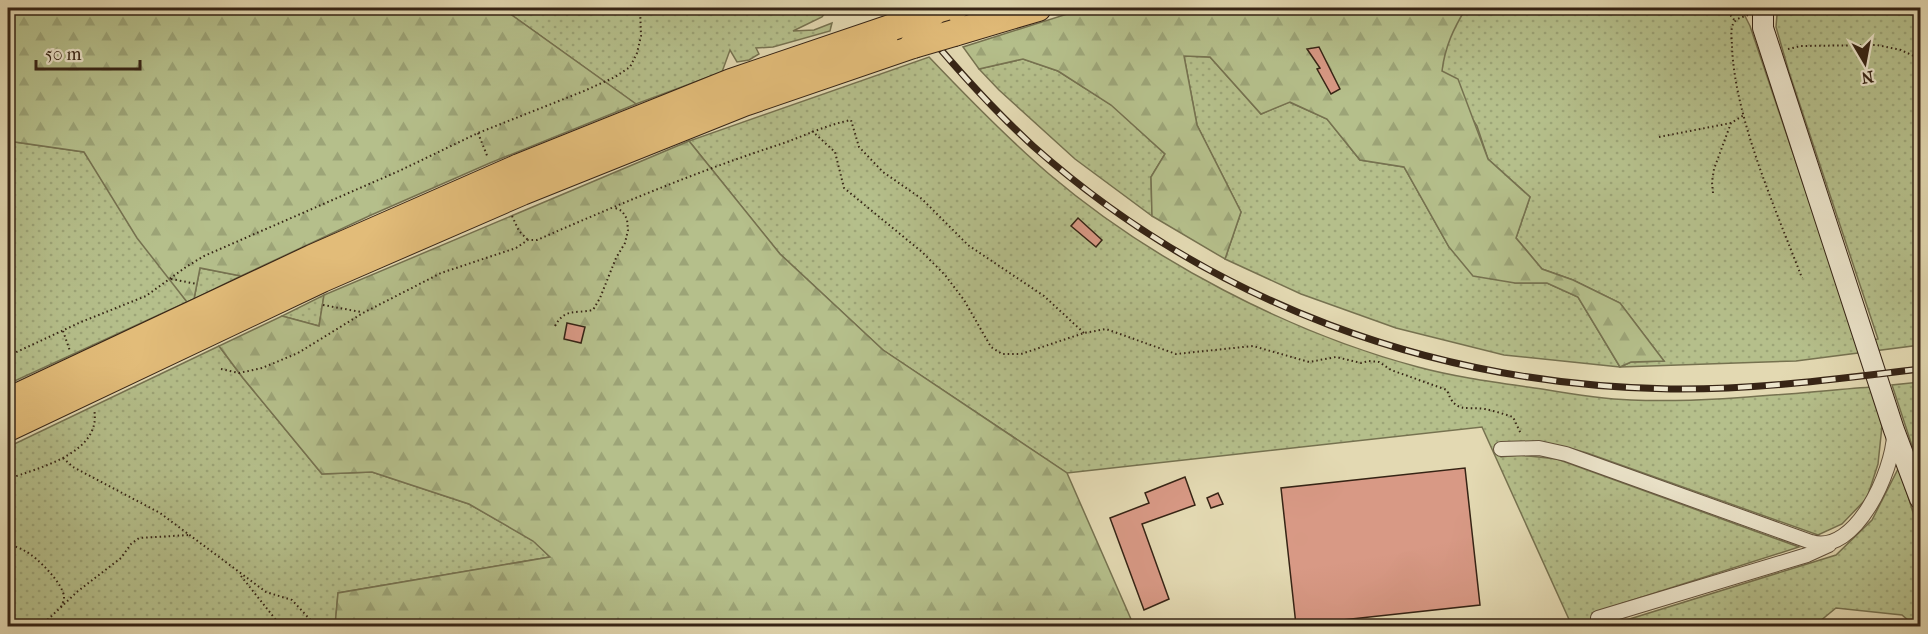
<svg xmlns="http://www.w3.org/2000/svg" width="1928" height="634" font-family="'IM FELL French Canon',serif">
	<style>
		.grass { fill: url(#grass-dots); stroke: #767250; stroke-width: 1.5 }
		.forest { fill: url(#forest-firs); stroke: #767250; stroke-width: 1.5 }
		.building { fill: #d89985; stroke: #362415; stroke-width: 1.5 }
		.lines { fill: none; stroke-linecap: round; stroke-linejoin: round }
		.street-casing { stroke: #61513c; stroke-width: 16 }
		.secondary-casing { stroke: #362415; stroke-width: 22 }
		.highway-casing { stroke: #362415; stroke-width: 28 }
		.path { stroke: #362415; stroke-width: 2; stroke-dasharray: 1.5 3; stroke-linecap: butt }
		.street { stroke: #ede6cd; stroke-width: 14 }
		.secondary { stroke: #ede6cd; stroke-width: 20 }
		.highway { stroke: #e2bc79; stroke-width: 26 }
		.rail-casing { stroke: #362415; stroke-width: 7 }
		.rail { stroke: #ede6cd; stroke-width: 4.5; stroke-dasharray: 14; stroke-linecap: butt }
		.highway-bridge-casing { stroke: #362415; stroke-width: 28; stroke-linecap: butt }
		.highway-bridge { stroke: #e2bc79; stroke-width: 26 }
	</style>
	<defs>
		<pattern id="grass-dots" width="8" height="8" patternUnits="userSpaceOnUse" patternTransform="scale(1.5)"><rect width="8" height="8" fill="#b5bf8b"/><path d="M2 2h.1M6 6h.1" fill="none" stroke="#9ca477" stroke-width="1.8" stroke-linecap="round"/></pattern>
		<pattern id="forest-firs" width="22" height="20" patternUnits="userSpaceOnUse" patternTransform="scale(1.5)"><rect width="22" height="20" fill="#b5bf8b"/><path d="M5 1l3.5 6h-7zM16 11l3.5 6h-7z" fill="#9ca477"/></pattern>
	</defs>
	<rect width="100%" height="100%" fill="#e3d9b2"/>
	<filter id="stains"><feTurbulence type="fractalNoise" baseFrequency=".00333" numOctaves="4"/><feColorMatrix values="0 0 0 0 .2 0 0 0 0 .09 0 0 0 0 .02 0 0 0 .5 -.17"/></filter>
	<radialGradient id="worn" r=".72"><stop offset=".6" stop-color="#630" stop-opacity="0"/><stop offset="1" stop-color="#630" stop-opacity=".3"/></radialGradient>
	<g class="grass">
		<path d="M 502,8 L 829,8 L 822,17 L 793,31 L 814,30 L 832,23 L 830,31 L 773,47 L 756,48 L 759,54 L 749,60 L 737,62 L 730,50 L 722,72 L 636,104 Z"/>
		<path d="M 1466,8 L 1741,8 L 1750,26 L 1857,343 L 1878,339 L 1789,72 L 1776,27 L 1777,15 L 1784,10 L 1839,11 L 1872,8 L 1920,8 L 1920,345 L 1796,361 L 1620,367 L 1504,355 L 1396,328 L 1301,294 L 1225,259 L 1241,212 L 1197,125 L 1184,56 L 1210,57 L 1261,114 L 1289,102 L 1327,119 L 1360,160 L 1404,167 L 1449,247 L 1515,283 L 1547,283 L 1578,297 L 1620,367 L 1631,362 L 1664,361 L 1620,303 L 1573,280 L 1542,269 L 1516,238 L 1530,197 L 1488,159 L 1477,126 L 1442,71 L 1444,52 L 1452,30 Z"/>
		<path d="M 929,57 C 968,98 1007,138 1049,174 C 1150,260 1290,333 1418,367 C 1459,378 1501,383 1542,389 C 1571,394 1601,399 1631,400 C 1711,403 1791,393 1871,387 L 1882,426 L 1878,464 L 1867,498 L 1842,524 L 1818,535 L 1587,453 C 1551,442 1533,439 1495,445 L 1501,457 L 1519,455 L 1557,459 L 1799,547 L 1592,613 L 1595,626 L 1572,626 L 1482,427 L 1067,473 L 883,350 L 780,254 L 689,141 Z"/>
		<path d="M 1023,59 L 1058,71 L 1112,105 L 1165,154 L 1151,177 L 1152,216 L 1075,159 L 999,90 L 979,69 Z"/>
		<path d="M 8,141 L 84,152 L 187,302 L 8,384 Z"/>
		<path d="M 200,268 L 241,276 L 194,299 Z"/>
		<path d="M 324,295 L 319,326 L 282,316 Z"/>
		<path d="M 219,346 L 243,378 L 322,474 L 372,472 L 469,504 L 534,541 L 550,557 L 338,593 L 335,626 L 8,626 L 8,447 Z"/>
		<path d="M 1920,382 L 1920,470 L 1892,385 Z"/>
		<path d="M 1899,467 L 1920,535 L 1920,626 L 1915,626 L 1902,615 L 1836,608 L 1814,626 L 1607,626 L 1836,555 L 1872,520 Z"/>
	</g>
	<g class="forest">
		<path d="M 8,8 L 502,8 L 636,104 L 490,163 L 369,216 L 241,276 L 200,268 L 194,299 L 187,302 L 137,238 L 84,152 L 8,141 Z"/>
		<path d="M 1086,8 L 1466,8 C 1454,28 1445,46 1442,71 L 1458,79 L 1488,159 L 1530,197 L 1516,238 L 1542,269 L 1573,280 L 1620,303 L 1664,361 L 1631,362 L 1620,367 L 1578,297 L 1547,283 L 1515,283 L 1473,276 L 1449,247 L 1404,167 L 1360,160 L 1327,119 L 1290,102 L 1261,114 L 1210,57 L 1184,56 L 1197,125 L 1241,212 L 1225,259 L 1152,216 L 1151,177 L 1165,154 L 1111,105 L 1058,71 L 1023,59 L 979,69 L 963,47 Z"/>
		<path d="M 689,141 L 780,254 L 883,350 L 1067,473 L 1134,626 L 335,626 L 338,593 L 550,557 L 533,541 L 469,504 L 372,472 L 322,474 L 243,378 L 219,346 L 282,316 L 319,326 L 324,295 Z"/>
	</g>
	<g class="building">
		<path d="M 1319,47 L 1340,89 L 1331,94 L 1317,69 L 1320,68 L 1307,49 Z"/>
		<path d="M 1078,218 L 1102,240 L 1096,247 L 1071,226 Z"/>
		<path d="M 567,323 L 585,327 L 581,343 L 564,339 Z"/>
		<path d="M 1465,468 L 1480,605 L 1296,625 L 1281,488 Z"/>
		<path d="M 1185,477 L 1195,505 L 1142,524 L 1169,599 L 1144,610 L 1110,518 L 1149,503 L 1145,493 Z"/>
		<path d="M 1218,493 L 1223,504 L 1211,508 L 1207,498 Z"/>
	</g>
	<g class="lines">
		<defs>
			<g id="street">
				<path d="M 1501,449 L 1539,448 L 1566,454 L 1811,542 C 1856,556 1893,470 1894,435"/>
				<path d="M 1598,618 L 1807,555 L 1829,545"/>
			</g>
			<path id="secondary" d="M 1763,8 L 1763,28 L 1894,430 L 1920,499"/>
			<g id="highway">
				<path d="M 932,14 L 955,8"/>
				<path d="M 954,33 L 1038,8"/>
				<path d="M 8,401 L 312,258 L 519,167 L 731,82 L 893,27"/>
				<path d="M 8,428 L 322,279 L 522,192 L 744,103 L 913,45"/>
			</g>
		</defs>
		<use href="#street" class="street-casing"/>
		<use href="#secondary" class="secondary-casing"/>
		<use href="#highway" class="highway-casing"/>
		<g class="path">
			<path d="M 1725,8 L 1735,21"/>
			<path d="M 1748,15 C 1742,17 1735,19 1733,24 C 1730,31 1732,40 1732,47 C 1735,119 1776,210 1802,278"/>
			<path d="M 1788,49 L 1801,46 L 1877,45 L 1901,50 L 1920,59"/>
			<path d="M 812,131 L 835,152 L 844,188 L 922,252 L 945,275 L 964,300 L 991,347 L 1002,354 L 1021,354 L 1084,333 L 1106,329 L 1176,354 L 1253,346 L 1309,362 L 1336,357 L 1361,363 L 1369,361 L 1379,362 L 1391,370 L 1447,390 C 1455,414 1465,406 1485,409 C 1494,411 1504,414 1513,417 L 1521,434"/>
			<path d="M 478,133 L 488,158"/>
			<path d="M 1659,137 L 1731,123"/>
			<path d="M 1713,193 L 1712,182 L 1714,169 L 1731,123 L 1744,115"/>
			<path d="M 512,216 L 519,231 L 528,240"/>
			<path d="M 171,279 L 197,284"/>
			<path d="M 323,305 L 361,312"/>
			<path d="M 555,326 C 565,308 574,314 593,310 L 600,298 L 616,258 L 625,243 L 628,230 L 627,219 L 622,211 L 613,207"/>
			<path d="M 63,331 L 70,351"/>
			<path d="M 8,356 L 81,322 L 146,296 L 186,267 L 204,256 L 399,171 L 478,133 L 584,91 L 615,77 L 630,67 L 637,53 L 641,36 L 640,8"/>
			<path d="M 221,369 L 239,373 L 262,368 L 298,353 L 363,313 L 441,273 L 516,248 L 528,240 L 537,240 C 617,205 698,171 781,144 C 804,136 826,125 851,120 L 859,147 L 883,172 L 922,199 L 968,245 L 1044,296 L 1084,333"/>
			<path d="M 63,458 L 73,467 L 160,513 L 266,592 L 292,600 L 316,626"/>
			<path d="M 8,479 C 38,468 103,453 94,409"/>
			<path d="M 8,542 C 13,547 19,547 25,551 C 36,556 65,585 64,598 C 64,601 62,604 61,607"/>
			<path d="M 241,576 L 276,620 L 285,626"/>
			<path d="M 41,626 L 78,591 L 121,558 L 131,544 L 139,538 L 189,535"/>
		</g>
		<use href="#street" class="street"/>
		<use href="#secondary" class="secondary"/>
		<use href="#highway" class="highway"/>
		<defs>
			<path id="rail" d="M 906,8 C 945,56 986,103 1033,146 C 1210,303 1434,385 1670,389 C 1754,390 1838,379 1920,369"/>
		</defs>
		<use href="#rail" class="rail-casing"/>
		<use href="#rail" class="rail"/>
		<defs>
			<g id="highway-bridge">
				<path d="M 893,27 L 932,14"/>
				<path d="M 913,45 L 954,33"/>
			</g>
		</defs>
		<use href="#highway-bridge" class="highway-bridge-casing"/>
		<use href="#highway-bridge" class="highway-bridge"/>
	</g>
	<rect width="1928" height="634" fill="none" stroke="#e3d9b2" stroke-width="30"/>
	<rect x="9" y="9" width="1910" height="616" fill="none" stroke="#362415" stroke-width="3"/>
	<rect x="15" y="15" width="1898" height="604" fill="none" stroke="#362415" stroke-width="1.5"/>
	<g transform="translate(1865 63) rotate(170)" stroke="#ede6cd" stroke-width="4.5" paint-order="stroke">
	<path d="M0-4.5L10 22L0 15L-10 22Z" fill="#362415"/>
	<text y="-9" font-size="16" font-weight="bold" text-anchor="middle" fill="#362415">N</text>
	</g>
	<path d="M36 60v9h104v-9" fill="none" stroke="#362415" stroke-width="3"/>
	<text x="45" y="60" font-size="18" fill="#362415" stroke="#ede6cd" stroke-width="4.5" paint-order="stroke">50 m</text>
	<rect width="100%" height="100%" filter="url(#stains)"/>
	<rect width="100%" height="100%" fill="url(#worn)"/>
</svg>
